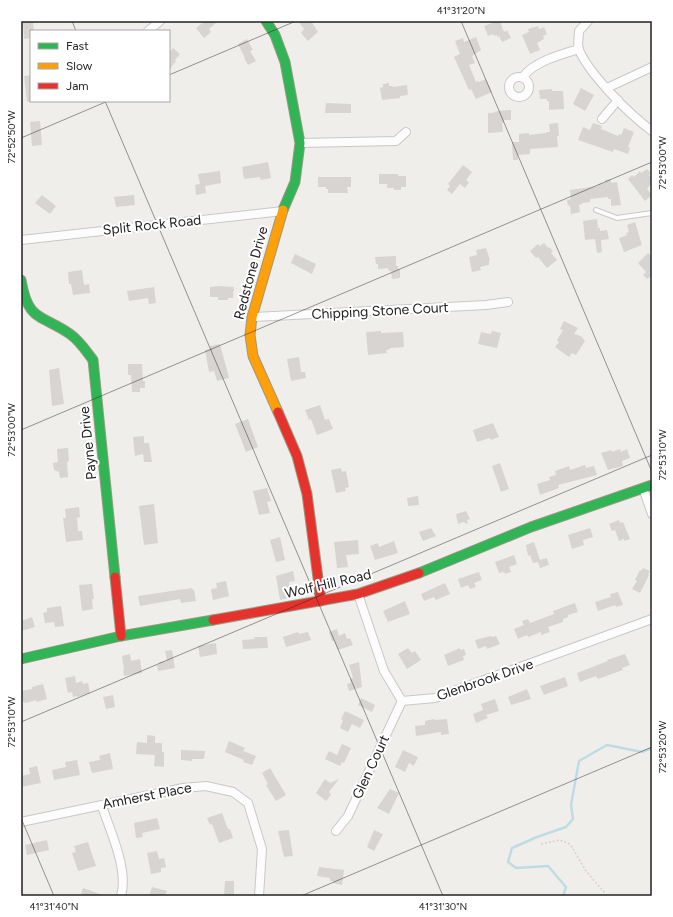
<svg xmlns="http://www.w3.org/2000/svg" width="673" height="917" font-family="Figtree,sans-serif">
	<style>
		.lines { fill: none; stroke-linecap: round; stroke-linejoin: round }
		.stream { stroke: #bfdbe3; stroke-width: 2.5 }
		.building { fill: #d7d4d2 }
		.lane-casing { stroke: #c9c8c7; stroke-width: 6 }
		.street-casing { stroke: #c9c8c7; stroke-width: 10 }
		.fast-casing { stroke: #999a82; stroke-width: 11 }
		.slow-casing { stroke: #999a82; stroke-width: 11 }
		.jam-casing { stroke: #999a82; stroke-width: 11 }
		.path { stroke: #dccecd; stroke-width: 1.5; stroke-dasharray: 2 2; stroke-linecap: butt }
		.lane { stroke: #fdfcfc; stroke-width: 4 }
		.street { stroke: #fdfcfc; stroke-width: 8 }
		.fast { stroke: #30b455; stroke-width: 9 }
		.slow { stroke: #ff9f0a; stroke-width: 9 }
		.jam { stroke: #e5322d; stroke-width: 9 }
		.ticks { fill: none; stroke: #222; stroke-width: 1; stroke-opacity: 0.45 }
		.labels { text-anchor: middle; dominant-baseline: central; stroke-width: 4; stroke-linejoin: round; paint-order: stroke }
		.street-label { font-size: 14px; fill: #222; stroke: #fff }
		.neatline { fill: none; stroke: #222; stroke-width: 1.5 }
		.ticks-label { font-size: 10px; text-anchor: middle; fill: #222 }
	</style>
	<rect width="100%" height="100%" fill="#f0eeeb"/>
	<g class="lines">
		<path class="stream" d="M 563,896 L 566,887 L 548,866 L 516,868 L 508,862 L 512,848 L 537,837 L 566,827 L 573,819 L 571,805 L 579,761 L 607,745 L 642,752 L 652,748"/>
	</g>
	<g class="building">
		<path d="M 23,21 L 33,21 L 34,31 L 31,31 L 31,38 L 24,39 Z"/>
		<path d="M 205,21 L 218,21 L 209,29 L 211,32 L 204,38 L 196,28 Z"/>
		<path d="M 298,21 L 311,21 L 318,32 L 308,41 L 301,33 L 304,29 Z"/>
		<path d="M 491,21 L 500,21 L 503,30 L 505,32 L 507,30 L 511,38 L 502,42 L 499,36 L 497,37 L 497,35 L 494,36 L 493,34 L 488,36 L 484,26 L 492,23 Z"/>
		<path d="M 538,26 L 539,29 L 544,27 L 547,34 L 543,36 L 544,39 L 537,43 L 540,50 L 530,54 L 522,35 L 529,32 L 528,29 Z"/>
		<path d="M 476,37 L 481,50 L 472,56 L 475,63 L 469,65 L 476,82 L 478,81 L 479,82 L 486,79 L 492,92 L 476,99 L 471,89 L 469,90 L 454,57 L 460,54 L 455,41 L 463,38 L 464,42 Z"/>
		<path d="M 247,39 L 253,50 L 250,51 L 256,61 L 248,65 L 244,58 L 245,58 L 238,44 Z"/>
		<path d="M 173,48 L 180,54 L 175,60 L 176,61 L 169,70 L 169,53 Z"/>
		<path d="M 31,75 L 31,101 L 27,102 L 24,76 Z"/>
		<path d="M 389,83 L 389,86 L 392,86 L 393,87 L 407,85 L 408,95 L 400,96 L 400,98 L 382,100 L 380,88 L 383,87 L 383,84 Z"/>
		<path d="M 581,88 L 594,95 L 585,111 L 573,104 Z"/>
		<path d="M 552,89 L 552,91 L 563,91 L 564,109 L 549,110 L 549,101 L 547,101 L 547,99 L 540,99 L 539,90 Z"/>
		<path d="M 326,103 L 351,104 L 351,113 L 325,113 Z"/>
		<path d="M 511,110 L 511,120 L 504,120 L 504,123 L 502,123 L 503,132 L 488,133 L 488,113 L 492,113 L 498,111 Z"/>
		<path d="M 40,121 L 42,145 L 32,146 L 30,122 Z"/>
		<path d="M 558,123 L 559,136 L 557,136 L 558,147 L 530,149 L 530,154 L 518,155 L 518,160 L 513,160 L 512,142 L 519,142 L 519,134 L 529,133 L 529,135 L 547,133 L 546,132 L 550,132 L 549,124 Z"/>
		<path d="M 593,123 L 602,126 L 601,129 L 618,136 L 619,134 L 621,135 L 624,128 L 634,132 L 628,147 L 630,148 L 628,154 L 614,149 L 613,152 L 578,140 L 583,127 L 590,130 Z"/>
		<path d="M 268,162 L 271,178 L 261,180 L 260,177 L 244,179 L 242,167 Z"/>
		<path d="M 463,165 L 472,172 L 466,180 L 469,182 L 465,188 L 460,184 L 452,194 L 447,190 L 450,186 L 448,184 Z"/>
		<path d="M 647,169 L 651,173 L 649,175 L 652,179 L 652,182 L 647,189 L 652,195 L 645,201 L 628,179 L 632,175 L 634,177 L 640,171 L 641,173 Z"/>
		<path d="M 220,171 L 221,183 L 205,186 L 206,193 L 196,195 L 195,185 L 200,184 L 198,174 Z"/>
		<path d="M 379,174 L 398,174 L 398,176 L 406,176 L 406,187 L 401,187 L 401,190 L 394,190 L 394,188 L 387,188 L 387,184 L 379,184 Z"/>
		<path d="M 318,177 L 351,177 L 351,187 L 347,187 L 348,193 L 328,193 L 328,189 L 326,189 L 326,187 L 318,187 Z"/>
		<path d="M 611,179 L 611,183 L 617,182 L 621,205 L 611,206 L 611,199 L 608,199 L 608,197 L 590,199 L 590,202 L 582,203 L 582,204 L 579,205 L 580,212 L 571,214 L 570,205 L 568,206 L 567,200 L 571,199 L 570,190 L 598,186 L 598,184 L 605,183 L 605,180 Z"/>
		<path d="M 42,195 L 56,206 L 50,214 L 35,203 Z"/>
		<path d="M 134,195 L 135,205 L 116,207 L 114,197 Z"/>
		<path d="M 597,219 L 598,228 L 600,228 L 600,231 L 607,230 L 609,239 L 601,240 L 602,252 L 597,253 L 595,239 L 585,240 L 583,221 Z"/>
		<path d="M 635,222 L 642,245 L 624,252 L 619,238 L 627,235 L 626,233 L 629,232 L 627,225 Z"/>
		<path d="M 544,243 L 548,248 L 549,247 L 553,251 L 551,253 L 557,260 L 547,268 L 538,257 L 536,258 L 530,251 L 538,244 L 540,246 Z"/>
		<path d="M 486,248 L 490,260 L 489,261 L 489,265 L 480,267 L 481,270 L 472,272 L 469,257 L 477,255 L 476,250 Z"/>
		<path d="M 648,253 L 652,257 L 652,278 L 651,276 L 647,279 L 643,275 L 646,272 L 638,263 Z"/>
		<path d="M 295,254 L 316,264 L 312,274 L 291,263 Z"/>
		<path d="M 396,256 L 396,266 L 398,266 L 398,269 L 400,269 L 400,278 L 392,279 L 391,271 L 389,271 L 388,268 L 378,269 L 378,264 L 376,264 L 375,257 Z"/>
		<path d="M 82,270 L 84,285 L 89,284 L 90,293 L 73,295 L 71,284 L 69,284 L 68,272 Z"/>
		<path d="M 219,286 L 234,287 L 233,298 L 228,298 L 228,300 L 218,300 L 218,297 L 210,297 L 210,287 Z"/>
		<path d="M 154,287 L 156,303 L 149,304 L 148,298 L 129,301 L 127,291 Z"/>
		<path d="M 564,321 L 578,328 L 574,334 L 581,336 L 585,341 L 576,355 L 572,353 L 569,357 L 555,347 L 559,342 L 557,340 L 563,330 L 560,329 Z"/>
		<path d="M 381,331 L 381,333 L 403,332 L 404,347 L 390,348 L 390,349 L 386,350 L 387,353 L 368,355 L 366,332 Z"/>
		<path d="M 492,331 L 501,333 L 497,348 L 478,344 L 481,332 L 491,334 Z"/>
		<path d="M 220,344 L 229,378 L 217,381 L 214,371 L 209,372 L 205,350 L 210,349 L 210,346 Z"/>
		<path d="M 299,357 L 301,372 L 305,372 L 306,378 L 291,381 L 287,359 Z"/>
		<path d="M 128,364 L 142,364 L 143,381 L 145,381 L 145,388 L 140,388 L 140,392 L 132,392 L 131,375 L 128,375 Z"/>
		<path d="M 59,368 L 64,404 L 52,406 L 49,370 Z"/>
		<path d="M 320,405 L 325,420 L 329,419 L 333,429 L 317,435 L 311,419 L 309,420 L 305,410 Z"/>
		<path d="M 248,419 L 258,447 L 246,452 L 235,424 Z"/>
		<path d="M 493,423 L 499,437 L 491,440 L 490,438 L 477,442 L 473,430 Z"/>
		<path d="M 144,436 L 144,443 L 149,443 L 152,462 L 144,462 L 143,454 L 135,456 L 133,437 Z"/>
		<path d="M 68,448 L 69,461 L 67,462 L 68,477 L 60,478 L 59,472 L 54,470 L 53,463 L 58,462 L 57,449 Z"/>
		<path d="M 620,449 L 621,452 L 627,449 L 630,458 L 622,461 L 623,466 L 608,470 L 601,453 L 611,450 L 612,452 Z"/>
		<path d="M 500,463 L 509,489 L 501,492 L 492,466 Z"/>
		<path d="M 585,465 L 586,468 L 594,466 L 597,475 L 558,485 L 559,488 L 540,495 L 537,484 L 550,480 L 549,477 L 556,475 L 555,471 L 569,466 L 570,470 Z"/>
		<path d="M 341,468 L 342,472 L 346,471 L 349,487 L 345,488 L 346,491 L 336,493 L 331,470 Z"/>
		<path d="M 267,488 L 271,501 L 267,502 L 270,513 L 259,515 L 253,491 Z"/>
		<path d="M 418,496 L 419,505 L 408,506 L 407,498 Z"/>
		<path d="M 154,504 L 158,543 L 144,545 L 139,506 Z"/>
		<path d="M 79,507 L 80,517 L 77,518 L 78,531 L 82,531 L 83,540 L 66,542 L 63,518 L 66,518 L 65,509 Z"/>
		<path d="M 466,511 L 470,519 L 467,520 L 468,524 L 463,522 L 458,524 L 456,514 Z"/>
		<path d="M 619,520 L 620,523 L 623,522 L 630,539 L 624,541 L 624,539 L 619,541 L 615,530 L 612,531 L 609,524 Z"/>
		<path d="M 431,528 L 436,536 L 423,541 L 419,532 Z"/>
		<path d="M 590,528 L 593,537 L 583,540 L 584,545 L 572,549 L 568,535 Z"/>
		<path d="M 280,537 L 285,560 L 276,562 L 270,540 Z"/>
		<path d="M 358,540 L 359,554 L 346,555 L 348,567 L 337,568 L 334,542 Z"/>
		<path d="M 394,541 L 398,553 L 375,560 L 370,546 L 378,543 L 379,547 Z"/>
		<path d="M 534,542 L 540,560 L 547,558 L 549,565 L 540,568 L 538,562 L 533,563 L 530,555 L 528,556 L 526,545 Z"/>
		<path d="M 514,555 L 517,564 L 509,567 L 511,572 L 505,574 L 504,572 L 499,573 L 495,562 Z"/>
		<path d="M 643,568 L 650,571 L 648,574 L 649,575 L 640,593 L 632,589 L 637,581 L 635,580 L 640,570 L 641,571 Z"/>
		<path d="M 293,571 L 295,581 L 289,582 L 291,594 L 289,595 L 290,598 L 280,600 L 276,576 Z"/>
		<path d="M 479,572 L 482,580 L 474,583 L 476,587 L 470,589 L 468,585 L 461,588 L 458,579 Z"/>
		<path d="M 226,581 L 229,596 L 213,600 L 211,589 L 217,588 L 216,583 Z"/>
		<path d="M 445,583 L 450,594 L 436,600 L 434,597 L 424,601 L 421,594 Z"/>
		<path d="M 92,584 L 94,599 L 92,599 L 93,609 L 82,611 L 79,585 Z"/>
		<path d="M 192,588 L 193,590 L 194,590 L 196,601 L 181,603 L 180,599 L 140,606 L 138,596 Z"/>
		<path d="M 618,592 L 623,605 L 616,607 L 615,605 L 598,611 L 595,602 L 611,597 L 610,594 Z"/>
		<path d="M 405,601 L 410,614 L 388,622 L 383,611 Z"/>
		<path d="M 575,603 L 578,612 L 568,615 L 568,617 L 563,619 L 563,622 L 548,627 L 550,632 L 541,635 L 541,632 L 528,637 L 527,635 L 518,639 L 514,629 L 524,625 L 522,621 L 528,619 L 530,623 L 554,614 L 553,611 Z"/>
		<path d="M 61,606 L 64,626 L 55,627 L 54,622 L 45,623 L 43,613 L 47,612 L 47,608 Z"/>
		<path d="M 32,617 L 35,627 L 21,631 L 21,621 Z"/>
		<path d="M 337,629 L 339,636 L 345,633 L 347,639 L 350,638 L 353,645 L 338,650 L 334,641 L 332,641 L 329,632 Z"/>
		<path d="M 298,632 L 299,634 L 308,632 L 311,640 L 286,647 L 283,637 Z"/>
		<path d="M 491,636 L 492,637 L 496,636 L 500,644 L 487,649 L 486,646 L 478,649 L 475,640 Z"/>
		<path d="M 254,637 L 267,637 L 268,648 L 243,649 L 242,640 L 255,639 Z"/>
		<path d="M 216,643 L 217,654 L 200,657 L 198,646 Z"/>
		<path d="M 408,648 L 412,653 L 415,651 L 421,660 L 407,669 L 398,654 Z"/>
		<path d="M 460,648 L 460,650 L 464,649 L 466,655 L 463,656 L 464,660 L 448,666 L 444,655 Z"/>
		<path d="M 172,650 L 175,668 L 158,671 L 157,665 L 160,664 L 159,662 L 167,661 L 165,651 Z"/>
		<path d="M 130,654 L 131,661 L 140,659 L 142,673 L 124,676 L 123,670 L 124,670 L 122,656 Z"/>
		<path d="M 625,654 L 630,665 L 622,668 L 623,670 L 598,679 L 596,676 L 580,682 L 577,673 L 608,661 L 607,660 Z"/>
		<path d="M 359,662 L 362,687 L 349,691 L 347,684 L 351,683 L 350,679 L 353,678 L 349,665 Z"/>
		<path d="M 75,676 L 76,683 L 82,681 L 83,684 L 88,683 L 90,693 L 77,697 L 77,696 L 73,697 L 72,692 L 68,693 L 65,678 Z"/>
		<path d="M 565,677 L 568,686 L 544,695 L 540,686 Z"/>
		<path d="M 43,684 L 47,699 L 37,702 L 36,700 L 26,703 L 23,702 L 21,691 L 32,689 L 32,687 Z"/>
		<path d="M 527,689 L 531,699 L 511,705 L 508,697 Z"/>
		<path d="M 113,695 L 115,707 L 106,709 L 103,697 Z"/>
		<path d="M 361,698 L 375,705 L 372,712 L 358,705 Z"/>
		<path d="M 495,699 L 499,711 L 486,715 L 488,718 L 476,723 L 473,714 L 483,710 L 481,704 Z"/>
		<path d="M 345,711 L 364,720 L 360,728 L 352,724 L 348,732 L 340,728 L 343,720 L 341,719 Z"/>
		<path d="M 434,719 L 435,720 L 447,719 L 449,734 L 441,735 L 441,732 L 416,736 L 415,726 L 425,725 L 425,721 Z"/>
		<path d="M 147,735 L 155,736 L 155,743 L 162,743 L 162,752 L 164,752 L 164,767 L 154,766 L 155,755 L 136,754 L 137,742 L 147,743 Z"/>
		<path d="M 229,741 L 245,748 L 243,751 L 256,756 L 252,765 L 243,762 L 244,760 L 225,752 Z"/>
		<path d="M 342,744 L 351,748 L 344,763 L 342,762 L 340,766 L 325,759 L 329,751 L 337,755 Z"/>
		<path d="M 181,750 L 205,751 L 204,759 L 192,759 L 192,761 L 181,760 Z"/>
		<path d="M 403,750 L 418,757 L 414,766 L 409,763 L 405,772 L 395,767 Z"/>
		<path d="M 110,753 L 113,769 L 92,773 L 89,762 L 100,760 L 99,756 Z"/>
		<path d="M 77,760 L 80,775 L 54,780 L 52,770 L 66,767 L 65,762 Z"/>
		<path d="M 37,766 L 41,783 L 21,787 L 21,776 L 30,774 L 29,768 Z"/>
		<path d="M 270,768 L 286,795 L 276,801 L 266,785 L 268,784 L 262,773 Z"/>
		<path d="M 325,779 L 330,783 L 339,779 L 329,792 L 331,795 L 326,801 L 316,793 Z"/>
		<path d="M 390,789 L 399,793 L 389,814 L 377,808 Z"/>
		<path d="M 222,813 L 228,829 L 230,829 L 233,838 L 219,843 L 212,824 L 210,825 L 207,818 Z"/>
		<path d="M 157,818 L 160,829 L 142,833 L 143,837 L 136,838 L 134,823 Z"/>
		<path d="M 289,830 L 293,856 L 284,857 L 278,831 Z"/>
		<path d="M 374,830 L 383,834 L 374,851 L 367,847 Z"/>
		<path d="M 47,840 L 49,850 L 27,855 L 25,845 Z"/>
		<path d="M 88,842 L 96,866 L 78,871 L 72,853 L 76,852 L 74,846 Z"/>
		<path d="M 157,851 L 159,859 L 164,858 L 166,867 L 161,868 L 161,872 L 151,874 L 147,853 Z"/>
		<path d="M 319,867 L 344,870 L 342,885 L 333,883 L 333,881 L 330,881 L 330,878 L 317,876 Z"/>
		<path d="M 225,881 L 234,881 L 234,896 L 224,896 Z"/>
		<path d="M 152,887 L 167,891 L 165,896 L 149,896 Z"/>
		<path d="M 83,888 L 103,895 L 103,896 L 87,896 L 81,894 Z"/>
	</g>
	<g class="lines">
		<defs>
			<path id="lane" d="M 596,210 L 617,218 L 652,213"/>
			<g id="street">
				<path d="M 588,21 L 579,31 C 579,37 577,45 579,50 C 590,75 629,114 652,131"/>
				<path d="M 148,31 L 160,21"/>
				<circle cx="519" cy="87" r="10"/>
				<path d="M 523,77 C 533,62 562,54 579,49"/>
				<path d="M 607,88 L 652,67"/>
				<path d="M 602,119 L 618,100"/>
				<path d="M 300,143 L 396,141 L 406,132"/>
				<path d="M 21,240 L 283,211"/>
				<path d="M 252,317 L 486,305 L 508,302"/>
				<path d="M 643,488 L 652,514"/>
				<path d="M 358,594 L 384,671 L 402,701"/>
				<path d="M 402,701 L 435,698 L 652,619"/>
				<path d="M 102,806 C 110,831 129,870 121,896"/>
				<path d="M 21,822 L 183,788 L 206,786 L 233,792 L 248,803 L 262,849 L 259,896"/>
				<path d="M 336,831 L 348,816 L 402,701"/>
			</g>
			<g id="fast">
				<path d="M 266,21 L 275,35 L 285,62 L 300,143 L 295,182 L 283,210"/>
				<path d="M 21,280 C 28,322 41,314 70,334 C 80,341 86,351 93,360 L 115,577"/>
				<path d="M 419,573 L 531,527 L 652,485"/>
				<path d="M 21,659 L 121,636 L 213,620"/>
			</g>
			<path id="slow" d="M 278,412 L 253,356 L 250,335 L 252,317 L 283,210"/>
			<g id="jam">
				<path d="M 278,412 L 297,456 L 307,494 L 321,601"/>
				<path d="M 115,577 L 121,636"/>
				<path d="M 213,620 L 358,594 L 419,573"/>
			</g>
		</defs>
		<use href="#lane" class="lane-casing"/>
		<use href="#street" class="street-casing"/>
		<use href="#fast" class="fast-casing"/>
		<use href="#slow" class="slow-casing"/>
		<use href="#jam" class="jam-casing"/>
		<path class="path" d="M 541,844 L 560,840 L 570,844 L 586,871 L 604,892 L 605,896"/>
		<use href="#lane" class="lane"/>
		<use href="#street" class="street"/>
		<use href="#fast" class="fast"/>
		<use href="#slow" class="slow"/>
		<use href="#jam" class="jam"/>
	</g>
	<path class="ticks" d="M 72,21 L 76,31M 461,21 L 652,472M 169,75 L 296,21M 105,101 L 443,896M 21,138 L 108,101M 21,430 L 652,162M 21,722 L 652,455M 21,818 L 54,896M 301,896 L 652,747"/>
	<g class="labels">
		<g class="street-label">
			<text transform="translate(152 225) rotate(-6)">Split Rock Road</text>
			<text transform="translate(251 273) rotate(-75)">Redstone Drive</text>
			<text transform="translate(380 311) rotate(-3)">Chipping Stone Court</text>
			<text transform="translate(88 443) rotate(-96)">Payne Drive</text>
			<text transform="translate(328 584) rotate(-13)">Wolf Hill Road</text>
			<text transform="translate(485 680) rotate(-19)">Glenbrook Drive</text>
			<text transform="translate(371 767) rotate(-65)">Glen Court</text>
			<text transform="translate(147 796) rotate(-11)">Amherst Place</text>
		</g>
	</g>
	<rect width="673" height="917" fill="none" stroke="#ffffff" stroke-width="44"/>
	<rect x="30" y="30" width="140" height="72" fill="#ffffff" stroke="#a7a7a7"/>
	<rect x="38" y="43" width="20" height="6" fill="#30b455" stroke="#a7a7a7"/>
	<text x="66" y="50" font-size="12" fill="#222222">Fast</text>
	<rect x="38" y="63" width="20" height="6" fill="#ff9f0a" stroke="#a7a7a7"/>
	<text x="66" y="70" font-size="12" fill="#222222">Slow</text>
	<rect x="38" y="83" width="20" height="6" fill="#e5322d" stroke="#a7a7a7"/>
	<text x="66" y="90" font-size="12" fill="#222222">Jam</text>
	<rect x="22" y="22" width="629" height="873" class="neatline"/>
	<g class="ticks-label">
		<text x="461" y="14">41°31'20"N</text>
		<text transform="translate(11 137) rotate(-90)" y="4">72°52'50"W</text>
		<text transform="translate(662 163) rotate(-90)" y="4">72°53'00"W</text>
		<text transform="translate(11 430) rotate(-90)" y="4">72°53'00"W</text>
		<text transform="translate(662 455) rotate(-90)" y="4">72°53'10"W</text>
		<text transform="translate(11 722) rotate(-90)" y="4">72°53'10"W</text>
		<text transform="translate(662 747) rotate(-90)" y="4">72°53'20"W</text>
		<text x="54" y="910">41°31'40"N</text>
		<text x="443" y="910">41°31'30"N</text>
	</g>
</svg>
